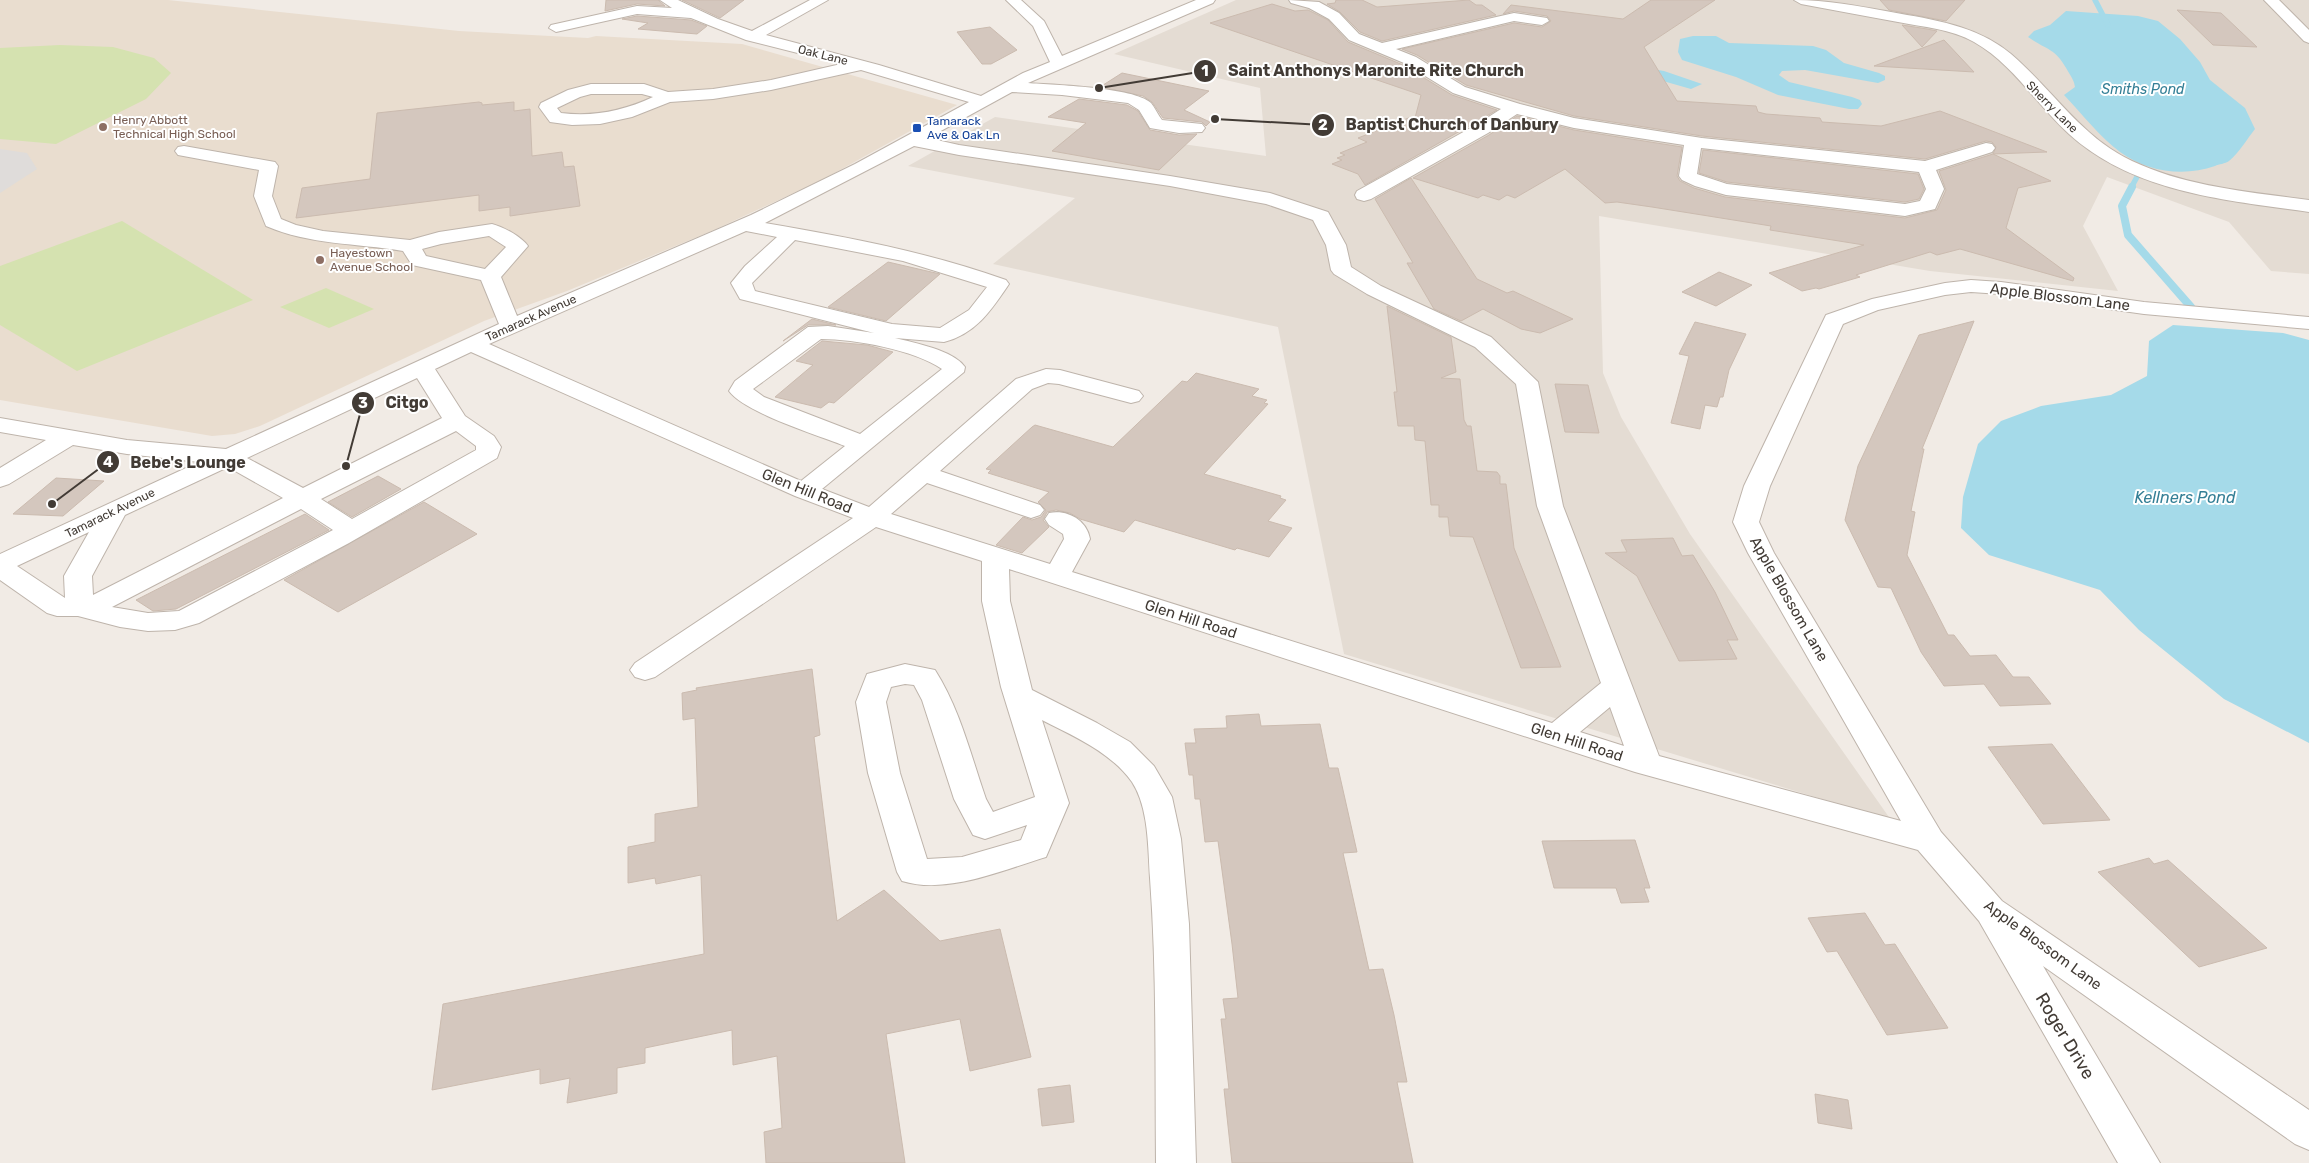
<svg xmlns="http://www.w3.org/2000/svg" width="2309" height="1163" font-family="Rubik,sans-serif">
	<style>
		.residential { fill: #e4dcd3 }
		.education { fill: #e9ddcf }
		.green { fill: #d5e2b0 }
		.parking { fill: #dfdcda }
		.water { fill: #a5dae9 }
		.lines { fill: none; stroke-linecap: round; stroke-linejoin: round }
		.stream-far1 { stroke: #a5dae9; stroke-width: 5.5 }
		.stream { stroke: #a5dae9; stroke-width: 8 }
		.building { fill: #d4c7be; stroke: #cbbbaf }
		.minor-casing { stroke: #beb4ab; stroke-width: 2 }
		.minor { fill: #fff; fill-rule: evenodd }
		.education-dot { fill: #8d6e63; stroke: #fff; stroke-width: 2 }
		.transit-dot { fill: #1a4fb4; stroke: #fff; stroke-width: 2 }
		.labels { text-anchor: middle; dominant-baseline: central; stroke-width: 4; stroke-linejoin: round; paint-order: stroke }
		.far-street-label { font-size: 12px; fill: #423b35; stroke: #fff }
		.far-education-label { font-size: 12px; fill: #785e54; stroke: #fff; text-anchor: start }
		.far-transit-label { font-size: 12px; fill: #164399; stroke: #fff; text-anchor: start }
		.far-water-label { font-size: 14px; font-style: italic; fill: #347f96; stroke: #fff }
		.street-label { font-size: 15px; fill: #423b35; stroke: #fff }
		.water-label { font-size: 16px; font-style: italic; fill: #347f96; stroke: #fff }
		.near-street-label { font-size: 18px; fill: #423b35; stroke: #fff }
		.leader { fill: none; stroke: #423b35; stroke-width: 2 }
		.callout-dot { fill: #423b35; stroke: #fff; stroke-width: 2 }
		.mark-label { font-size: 15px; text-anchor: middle; font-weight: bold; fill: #fff }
		.callout-label { font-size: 16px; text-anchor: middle; font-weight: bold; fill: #423b35; stroke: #fff; stroke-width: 4; stroke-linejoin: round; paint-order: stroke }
	</style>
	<rect width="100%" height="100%" fill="#f1ebe5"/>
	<path class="residential" d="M 1236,0 L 2309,0 L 2309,274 L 2271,271 L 2229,222 L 2107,177 L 2083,226 L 2118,291 L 1930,271 L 1599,216 L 1603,373 L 1621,417 L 1690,534 L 1891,820 L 1344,654 L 1278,327 L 993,264 L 1075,198 L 908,166 L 995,117 L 1266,156 L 1260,88 L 1114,54 Z"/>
	<path class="education" d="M 0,0 L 168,0 L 459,31 L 588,38 L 596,36 L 742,44 L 957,105 L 822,180 L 714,230 L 567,291 L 484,321 L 260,426 L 235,434 L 212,436 L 0,400 Z"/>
	<g class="green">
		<path d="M 60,45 L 113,47 L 154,58 L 171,73 L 146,99 L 56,144 L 0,139 L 0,48 Z"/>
		<path d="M 122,221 L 253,300 L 77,371 L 0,325 L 0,266 Z"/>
		<path d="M 326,288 L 374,309 L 329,328 L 280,307 Z"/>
	</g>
	<path class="parking" d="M 0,149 L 27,153 L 37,169 L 0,193 Z"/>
	<g class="water">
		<path d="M 2066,11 L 2138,16 L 2158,21 L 2180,39 L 2200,62 L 2210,80 L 2245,108 L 2255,129 C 2247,139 2239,153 2229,161 C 2225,164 2219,164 2215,166 C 2184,177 2147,172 2120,152 C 2100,137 2082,114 2064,95 L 2075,87 C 2074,81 2072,78 2069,73 C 2055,47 2050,52 2028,37 L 2034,31 L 2050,25 Z"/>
		<path d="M 1693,36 L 1716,36 L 1729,43 L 1813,46 L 1826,50 L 1844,63 L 1879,73 L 1885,76 L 1885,80 L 1878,83 L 1805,70 L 1782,71 L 1779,75 L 1789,82 L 1852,97 L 1860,100 L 1862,104 L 1858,109 L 1849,109 L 1778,95 L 1736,77 L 1682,60 L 1678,52 L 1680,39 Z"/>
		<path d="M 1658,70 L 1664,71 L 1702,84 L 1691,89 L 1663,81 L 1657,72 Z"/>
		<path d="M 2173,325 L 2283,333 L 2309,340 L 2309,743 L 2224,699 L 2139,630 L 2100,590 L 1989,555 L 1961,528 L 1963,497 L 1978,444 L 2001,421 L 2041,406 L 2111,395 L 2147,376 L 2149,341 Z"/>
	</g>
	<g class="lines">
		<g class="stream-far1">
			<path d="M 2095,0 L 2108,25"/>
			<path d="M 2131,188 L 2138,175"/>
		</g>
		<path class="stream" d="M 2132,187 L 2122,206 L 2128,235 L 2191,307"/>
	</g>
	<g class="building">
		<path d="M 606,0 L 658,0 L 665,6 L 637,4 L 605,11 Z"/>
		<path d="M 682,0 L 744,0 L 720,18 Z"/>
		<path d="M 1336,0 L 1362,0 L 1377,7 L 1469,0 L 1476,5 L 1482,5 L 1496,15 L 1382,41 L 1360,32 L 1340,12 L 1327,4 L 1335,3 Z"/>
		<path d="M 1651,0 L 1715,0 L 1644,47 L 1677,101 L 1756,106 L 1758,112 L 1766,114 L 1820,118 L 1822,122 L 1881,126 L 1940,111 L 2047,152 L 1993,154 L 1996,147 L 1992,142 L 1986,141 L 1925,159 L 1702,136 L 1574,116 L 1466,85 L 1417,55 L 1402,49 L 1514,23 L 1542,27 L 1551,21 L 1547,16 L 1514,11 L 1503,14 L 1511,5 L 1623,19 Z"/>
		<path d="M 1880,0 L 1965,0 L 1946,21 L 1889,10 Z"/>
		<path d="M 1272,4 L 1295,11 L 1308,10 L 1328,20 L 1348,42 L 1403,65 L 1452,95 L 1497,110 L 1365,185 L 1358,174 L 1332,164 L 1342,160 L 1337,158 L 1345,155 L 1340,153 L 1367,142 L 1358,138 L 1411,117 L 1415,118 L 1421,95 L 1210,23 Z"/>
		<path d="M 2177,10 L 2221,13 L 2257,47 L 2213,45 Z"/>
		<path d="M 637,16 L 691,20 L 707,26 L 697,34 L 638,29 L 648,23 L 622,19 Z"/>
		<path d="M 1902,25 L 1927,29 L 1937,31 L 1922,47 Z"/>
		<path d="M 990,27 L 1017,50 L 991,64 L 982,64 L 957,32 Z"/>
		<path d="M 1944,40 L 1974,72 L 1874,66 Z"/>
		<path d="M 1122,73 L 1209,91 L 1184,110 L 1210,122 L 1206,126 L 1202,122 L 1163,118 L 1152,102 L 1143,96 L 1100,87 Z"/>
		<path d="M 1079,99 L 1127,105 L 1138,111 L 1150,130 L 1179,135 L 1197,134 L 1159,170 L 1052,151 L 1086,123 L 1048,117 Z"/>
		<path d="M 479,102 L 482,103 L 482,105 L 514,102 L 514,111 L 530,109 L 532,156 L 562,152 L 564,167 L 574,166 L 580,206 L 510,216 L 510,207 L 479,211 L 479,195 L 296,218 L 302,188 L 370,179 L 377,113 Z"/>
		<path d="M 1517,116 L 1574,130 L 1682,147 L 1677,176 L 1680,181 L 1694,188 L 1725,197 L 1905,218 L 1937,210 L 1946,190 L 1939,171 L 1993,154 L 2051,181 L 2018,188 L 2006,228 L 2074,278 L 2073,281 L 1960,249 L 1937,255 L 1930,252 L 1856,275 L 1860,277 L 1819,289 L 1816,288 L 1802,291 L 1769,273 L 1864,245 L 1770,230 L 1771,226 L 1652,207 L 1617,202 L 1605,203 L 1565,169 L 1515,198 L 1507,195 L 1499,200 L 1483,195 L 1478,198 L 1413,178 L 1489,135 Z"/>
		<path d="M 1703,150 L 1918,174 L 1924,189 L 1919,199 L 1905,202 L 1727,182 L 1699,173 Z"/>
		<path d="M 1411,178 L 1477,279 L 1507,293 L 1513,291 L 1573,319 L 1540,333 L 1521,329 L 1483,309 L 1461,321 L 1434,309 L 1407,263 L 1413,263 L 1375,199 Z"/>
		<path d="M 888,262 L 940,274 L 886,321 L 828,307 Z"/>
		<path d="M 1719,272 L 1752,285 L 1716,306 L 1682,292 Z"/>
		<path d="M 1387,306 L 1451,337 L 1456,372 L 1441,378 L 1460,379 L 1464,420 L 1467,426 L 1471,426 L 1477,471 L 1497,472 L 1500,476 L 1500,484 L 1506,484 L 1514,548 L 1561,667 L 1521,668 L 1473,537 L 1450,536 L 1448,517 L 1439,517 L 1439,505 L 1431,505 L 1425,441 L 1415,440 L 1414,426 L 1398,426 L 1394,392 L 1397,392 Z"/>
		<path d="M 812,319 L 836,325 L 808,325 L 783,341 Z"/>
		<path d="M 1974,321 L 1922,449 L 1924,449 L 1911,511 L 1915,512 L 1907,555 L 1948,635 L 1954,635 L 1970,656 L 1996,655 L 2013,677 L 2029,677 L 2051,704 L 2000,706 L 1984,684 L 1944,686 L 1921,652 L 1891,588 L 1878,587 L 1845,520 L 1858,466 L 1919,335 Z"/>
		<path d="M 1695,322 L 1746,334 L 1729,370 L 1723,397 L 1720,397 L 1717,407 L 1705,405 L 1700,429 L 1671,423 L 1689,356 L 1679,354 Z"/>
		<path d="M 822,341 L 867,345 L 893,352 L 834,403 L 829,402 L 821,408 L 775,397 L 813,365 L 796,361 Z"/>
		<path d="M 1196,373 L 1259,389 L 1252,396 L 1267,400 L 1264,403 L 1268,404 L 1204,474 L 1281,496 L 1280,498 L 1286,500 L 1268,521 L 1292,528 L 1269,557 L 1237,548 L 1235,550 L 1135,520 L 1124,532 L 1080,519 L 1070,513 L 1056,510 L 1047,512 L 1043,520 L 1049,527 L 1022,553 L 996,545 L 1023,517 L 1032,520 L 1041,517 L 1046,510 L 1038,502 L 1049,492 L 988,473 L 991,470 L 986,469 L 1032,427 L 1035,425 L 1113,447 L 1182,381 L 1187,382 Z"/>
		<path d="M 1555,384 L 1588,385 L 1599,433 L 1565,432 Z"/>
		<path d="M 378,476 L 401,489 L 352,517 L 328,502 Z"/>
		<path d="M 56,478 L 104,481 L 63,516 L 13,514 Z"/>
		<path d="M 424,502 L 477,534 L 338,612 L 284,580 Z"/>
		<path d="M 305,514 L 329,530 L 176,609 L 153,611 L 136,600 Z"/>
		<path d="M 1673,538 L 1682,556 L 1693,555 L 1715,592 L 1738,640 L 1727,640 L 1737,659 L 1679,661 L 1637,576 L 1605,553 L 1627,552 L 1621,540 Z"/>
		<path d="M 812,669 L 820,735 L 814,737 L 837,921 L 884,890 L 940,941 L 1000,929 L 1031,1057 L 970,1071 L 960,1019 L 886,1034 L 905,1163 L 766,1163 L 764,1132 L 782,1128 L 777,1056 L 733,1065 L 732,1030 L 645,1048 L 645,1063 L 617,1068 L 617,1093 L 567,1103 L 570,1078 L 540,1084 L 540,1069 L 432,1090 L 443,1004 L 704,954 L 701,875 L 656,884 L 655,878 L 628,883 L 628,847 L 655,842 L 655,814 L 698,807 L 695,718 L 683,720 L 682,693 L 697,690 L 696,688 Z"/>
		<path d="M 1259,714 L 1261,726 L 1320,724 L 1329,768 L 1338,768 L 1357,852 L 1343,853 L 1369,970 L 1383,969 L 1394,1015 L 1407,1082 L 1397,1082 L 1413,1163 L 1232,1163 L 1224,1089 L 1229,1089 L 1221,1019 L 1226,1019 L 1223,999 L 1238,998 L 1232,944 L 1218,841 L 1205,842 L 1200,799 L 1195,799 L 1193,775 L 1189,775 L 1185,743 L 1196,743 L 1194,729 L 1227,728 L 1226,716 Z"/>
		<path d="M 2052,744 L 2110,820 L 2043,824 L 1988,747 Z"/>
		<path d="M 1635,840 L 1650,888 L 1644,888 L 1649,902 L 1621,903 L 1616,888 L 1554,888 L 1542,841 Z"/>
		<path d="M 2149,858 L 2154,864 L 2168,860 L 2267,948 L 2199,967 L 2098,872 Z"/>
		<path d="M 1865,913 L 1885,945 L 1895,944 L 1948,1028 L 1887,1035 L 1837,951 L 1827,952 L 1808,918 Z"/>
		<path d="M 1070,1085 L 1074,1122 L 1042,1126 L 1038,1089 Z"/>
		<path d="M 1815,1094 L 1848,1100 L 1852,1129 L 1818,1123 Z"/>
	</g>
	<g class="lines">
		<defs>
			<g id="minor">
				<path d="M 660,0 L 678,0 L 718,19 L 752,31 L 810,0 L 828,0 L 766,35 L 879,65 L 981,96 L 1023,73 L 1050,62 L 1033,26 L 1006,0 L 1021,0 L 1044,21 L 1062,56 L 1196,0 L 1215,0 L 1213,3 L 1028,83 C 1053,85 1134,87 1151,103 C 1155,108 1158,115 1162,120 L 1202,124 L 1205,128 L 1202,132 L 1179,133 L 1150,128 L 1139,110 L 1128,103 L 1062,95 L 1012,92 L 928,138 L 959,145 L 1170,176 L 1270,193 L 1328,212 L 1346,245 L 1351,267 L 1381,286 L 1491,337 L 1538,382 L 1563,506 L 1659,756 L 1901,821 L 1748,553 L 1733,522 L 1744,486 L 1826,315 L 1872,299 L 1945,283 L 1971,280 L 2001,282 L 2144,302 L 2309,317 L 2309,329 L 2144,314 L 2001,294 L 1971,292 L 1945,295 L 1878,310 L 1843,324 L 1770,486 L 1759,522 L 1774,553 L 1941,832 L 2002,901 L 2309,1110 L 2309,1150 L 2295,1144 L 2043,966 L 2160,1163 L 2118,1163 L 1979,921 L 1918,850 L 1635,772 L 1009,569 L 1010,601 L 1032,690 L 1097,723 L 1130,742 L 1154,766 L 1172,797 L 1181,839 L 1189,924 L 1196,1163 L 1156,1163 C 1155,1068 1157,973 1150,878 C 1148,848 1149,808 1132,782 C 1111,752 1073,736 1042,720 L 1069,803 L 1046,857 C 1003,870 947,895 902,881 L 897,872 L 868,773 L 856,702 L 867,674 L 905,664 L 935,670 C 960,709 971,756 986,799 L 993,812 L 1035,797 L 1001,687 L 982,601 L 982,561 L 876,527 L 655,677 L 645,680 L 635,677 L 630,670 L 635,663 L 853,518 L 795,496 L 471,352 L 435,369 L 465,416 L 494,436 L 501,447 L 497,458 L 349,543 L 199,623 L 175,630 L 148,631 L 120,627 L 78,616 L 57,616 L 47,613 L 0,580 L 0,554 L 199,462 L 127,454 L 73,445 L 9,484 L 0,487 L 0,468 L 46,440 L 0,432 L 0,418 L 127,440 L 226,449 L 499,324 L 481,280 L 412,265 L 403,251 C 356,243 310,245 266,226 L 254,196 L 259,170 L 178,155 L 175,151 L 178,147 L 184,146 L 275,162 L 278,166 L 272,196 L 281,219 L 296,225 L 323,231 L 410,240 L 439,232 L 492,224 C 503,227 521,236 528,246 L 501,277 L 517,316 L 751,215 L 855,164 L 969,102 L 861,70 L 771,90 L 713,99 L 670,102 L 632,117 L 600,124 L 572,125 L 550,122 L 539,107 L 541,103 L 568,90 L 591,84 L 644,84 L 668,92 L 713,89 L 771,80 L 841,64 L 746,40 L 691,18 L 637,14 L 556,32 L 549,28 L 551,25 L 637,6 L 672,8 ZM 591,94 L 642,94 L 653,97 C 623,111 594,117 561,113 L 557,108 L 580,97 ZM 914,146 L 959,155 L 1170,186 L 1266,204 L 1313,220 L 1326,245 L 1331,270 L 1334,274 L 1367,294 L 1475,347 L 1516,384 L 1537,506 L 1601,683 L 1552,723 L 1072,572 L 1090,539 C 1087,520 1067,509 1049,513 L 1045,519 L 1049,525 L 1063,534 L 1064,539 L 1050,564 L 891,514 L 927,483 L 1022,515 L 1031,518 L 1040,515 L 1044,510 L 1040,505 L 940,471 L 1032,389 L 1048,383 L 1059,384 L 1131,403 L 1139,401 L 1143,396 L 1139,391 L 1060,370 L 1046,369 L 1016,379 L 869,507 L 822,489 L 964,372 L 965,367 C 953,350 915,343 895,338 L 944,342 C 976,334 992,309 1009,284 L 1006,280 C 928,252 847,237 765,223 ZM 746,231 L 777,237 L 745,266 L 731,283 L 740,299 L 874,333 L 828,326 L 808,327 L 735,381 L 729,391 C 745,413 818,435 845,446 L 801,481 L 489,344 ZM 489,236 L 506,247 L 485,269 L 426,256 L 422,249 L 441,244 ZM 795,240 L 903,261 L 987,287 L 969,310 L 940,328 L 892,324 L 755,291 L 752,283 ZM 821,339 C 855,339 914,350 942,369 L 860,434 L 764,397 L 753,389 ZM 417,378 L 442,418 L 303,488 L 247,458 ZM 456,431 L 476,446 L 476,450 L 352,519 L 321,499 ZM 228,467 L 283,498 L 93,595 L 92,576 L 125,515 ZM 301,509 L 333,530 L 179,611 L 148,613 L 112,607 ZM 89,532 L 64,576 L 65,598 L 17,566 ZM 905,684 L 914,685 L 922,700 L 954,799 L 973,835 L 985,839 L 1027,825 L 1021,840 L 962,857 L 927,859 L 900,773 L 886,702 L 891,687 ZM 1610,707 L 1624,746 L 1580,732 Z"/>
				<path d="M 1289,0 L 1319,2 L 1339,13 L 1359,34 L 1382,43 L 1514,13 L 1547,18 L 1549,21 L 1542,25 L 1514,21 L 1396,49 L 1416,57 L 1465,87 L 1520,104 L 1574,118 L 1702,138 L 1925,161 L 1986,143 L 1992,144 L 1995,148 L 1992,152 L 1936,170 L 1944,189 L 1935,209 L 1905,216 L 1726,195 L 1695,186 L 1682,180 L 1679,176 L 1684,145 L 1574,128 L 1517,114 L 1488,133 L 1371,199 L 1364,201 L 1357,199 L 1355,195 L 1357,191 L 1476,125 L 1501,109 L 1453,93 L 1404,63 L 1349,40 L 1329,19 L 1309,8 L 1291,3 ZM 1701,148 L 1919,172 L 1926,189 L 1920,201 L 1905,204 L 1727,184 L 1697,174 Z"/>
				<path d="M 1794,0 C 1827,0 1858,6 1891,12 C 1934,20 1976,25 2011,54 C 2053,90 2081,137 2132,161 C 2187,187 2250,192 2309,200 L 2309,212 C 2226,200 2134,193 2069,134 C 2036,104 2013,64 1974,42 C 1951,29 1923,27 1898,22 C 1865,16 1833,10 1801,4 Z"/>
				<path d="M 2264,0 L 2279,0 L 2309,30 L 2309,43 L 2304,41 Z"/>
			</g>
		</defs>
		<use href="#minor" class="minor-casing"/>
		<use href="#minor" class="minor"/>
	</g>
	<g class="education-dot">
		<circle cx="103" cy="127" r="5"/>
		<circle cx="320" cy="260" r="5"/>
	</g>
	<rect class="transit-dot" x="912" y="123" width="10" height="10" rx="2.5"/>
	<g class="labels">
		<g class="far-street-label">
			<text transform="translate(823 55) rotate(14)">Oak Lane</text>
			<text transform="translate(2052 107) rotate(45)">Sherry Lane</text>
			<text transform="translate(531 318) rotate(-24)">Tamarack Avenue</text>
			<text transform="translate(110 513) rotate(-26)">Tamarack Avenue</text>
		</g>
		<g class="far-education-label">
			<text x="113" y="120">Henry Abbott<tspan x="113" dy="14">Technical High School</tspan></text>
			<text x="330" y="253">Hayestown<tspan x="330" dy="14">Avenue School</tspan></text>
		</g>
		<g class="far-transit-label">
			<text x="927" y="121">Tamarack<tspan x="927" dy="14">Ave &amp; Oak Ln</tspan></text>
		</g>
		<g class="far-water-label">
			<text x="2143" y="89">Smiths Pond</text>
		</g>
		<g class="street-label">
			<text transform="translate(2060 297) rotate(7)">Apple Blossom Lane</text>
			<text transform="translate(807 491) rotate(22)">Glen Hill Road</text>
			<text transform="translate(1789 599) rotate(60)">Apple Blossom Lane</text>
			<text transform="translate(1191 619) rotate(18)">Glen Hill Road</text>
			<text transform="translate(1577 742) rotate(18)">Glen Hill Road</text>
			<text transform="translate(2043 945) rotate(36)">Apple Blossom Lane</text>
		</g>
		<g class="water-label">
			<text x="2185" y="497">Kellners Pond</text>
		</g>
		<g class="near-street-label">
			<text transform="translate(2065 1036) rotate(59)">Roger Drive</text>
		</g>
	</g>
	<path class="leader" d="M1099 88L1205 71M1215 119L1323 125M346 466L363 403M52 504L108 462"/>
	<g class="callout-dot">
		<circle cx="1099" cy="88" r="5"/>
		<circle cx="1215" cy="119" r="5"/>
		<circle cx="346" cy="466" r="5"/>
		<circle cx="52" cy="504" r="5"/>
		<circle cx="1205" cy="71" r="12"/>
		<circle cx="1323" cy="125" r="12"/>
		<circle cx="363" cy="403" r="12"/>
		<circle cx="108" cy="462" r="12"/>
	</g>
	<g class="mark-label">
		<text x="1205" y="76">1</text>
		<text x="1323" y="130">2</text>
		<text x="363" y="408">3</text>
		<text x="108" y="467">4</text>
	</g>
	<g class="callout-label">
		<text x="1376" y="76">Saint Anthonys Maronite Rite Church</text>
		<text x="1452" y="130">Baptist Church of Danbury</text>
		<text x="407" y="408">Citgo</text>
		<text x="188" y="468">Bebe's Lounge</text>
	</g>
</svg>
